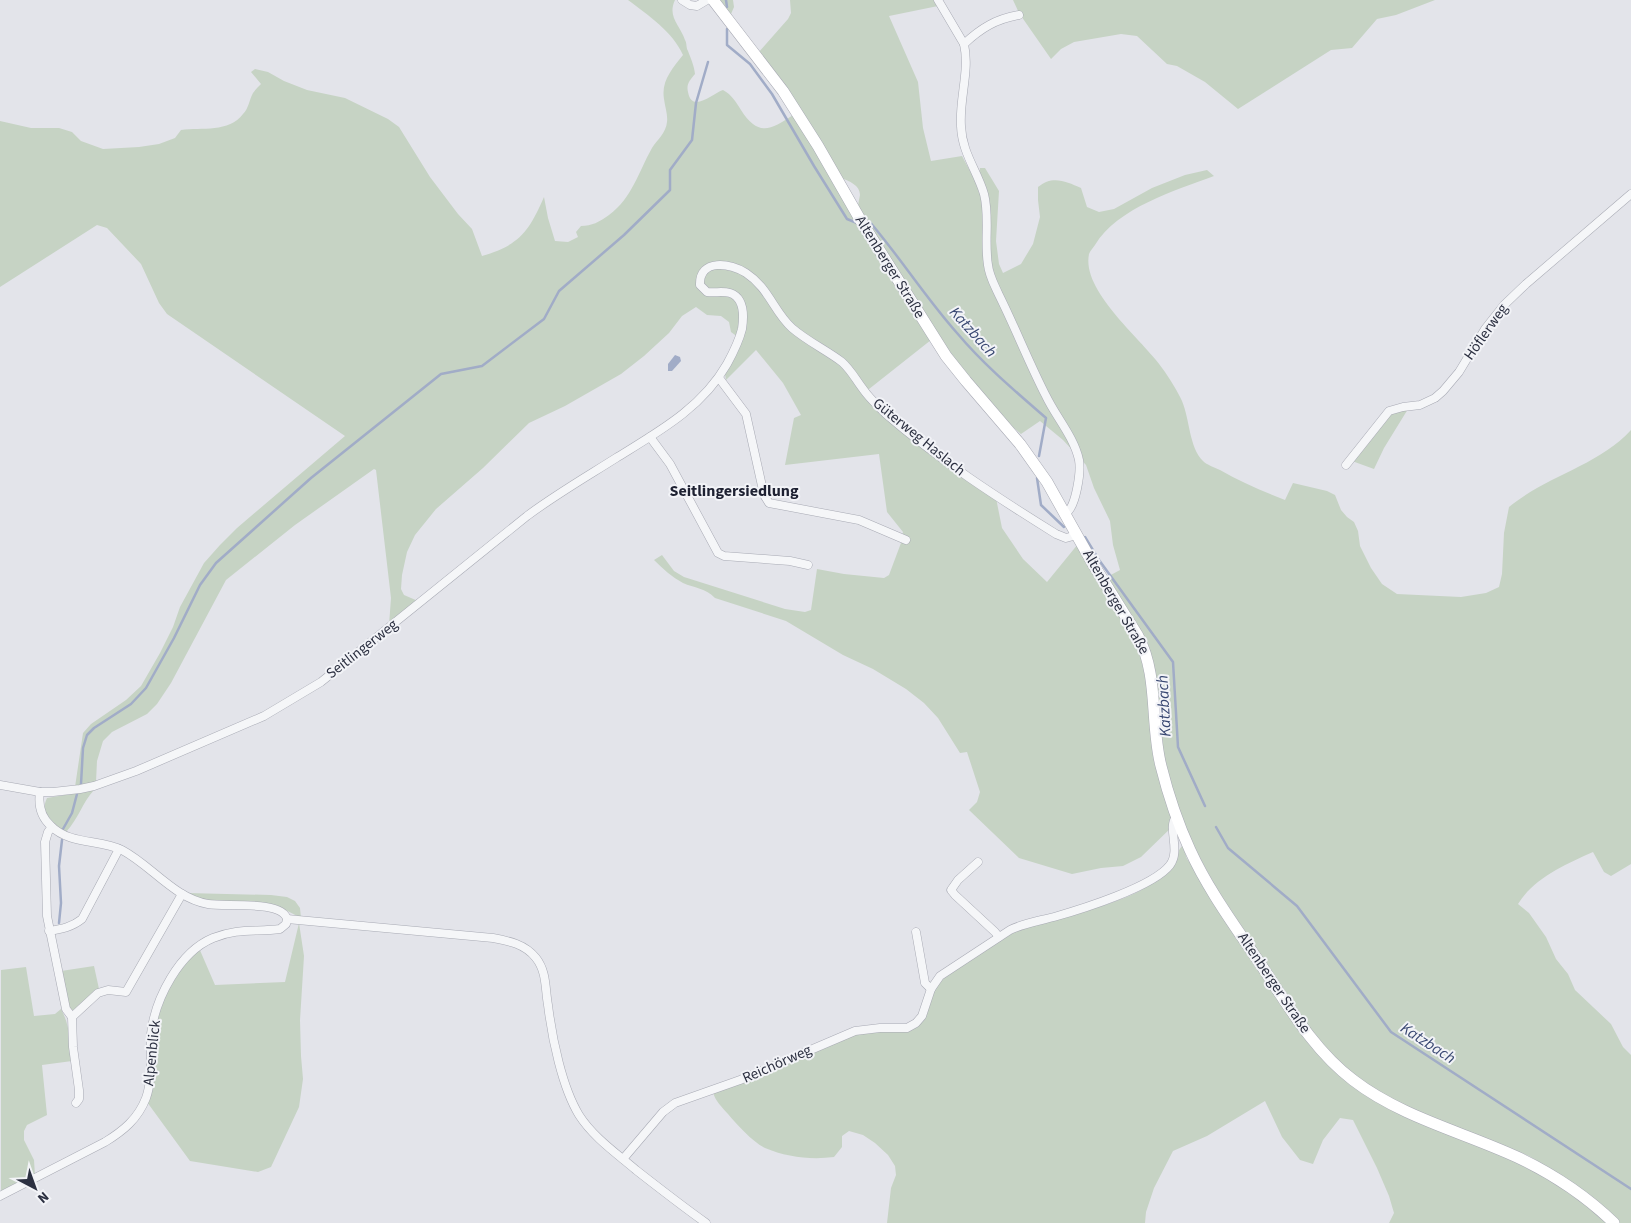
<svg xmlns="http://www.w3.org/2000/svg" width="1631" height="1223" font-family="'Source Sans 3',sans-serif">
	<style>
		.green { fill: #c6d3c4 }
		.water { fill: #a1acc7 }
		.lines { fill: none; stroke-linecap: round; stroke-linejoin: round }
		.stream { stroke: #a1acc7; stroke-width: 2.5 }
		.street-casing { stroke: #a8aab4; stroke-width: 9 }
		.secondary-casing { stroke: #a8aab4; stroke-width: 12 }
		.street { stroke: #f5f6f8; stroke-width: 8 }
		.secondary { stroke: #fff; stroke-width: 11 }
		.labels { text-anchor: middle; dominant-baseline: central; stroke-width: 4; stroke-linejoin: round; paint-order: stroke }
		.street-label { font-size: 15px; fill: #2c3041; stroke: #f2f3f7 }
		.water-label { font-size: 16px; font-style: italic; fill: #394872; stroke: #f2f3f7 }
		.neighbourhood-label { font-size: 16px; font-weight: bold; fill: #1e2132; stroke: #f2f3f7 }
	</style>
	<rect width="100%" height="100%" fill="#e3e4ea"/>
	<g class="green">
		<path d="M 628,0 L 675,0 C 667,17 680,25 685,40 C 687,43 686,48 688,51 C 691,59 694,65 695,74 C 690,80 686,84 688,92 C 692,114 713,93 723,90 C 732,95 736,102 741,110 C 758,137 771,130 793,115 L 931,340 L 864,393 L 996,498 L 1002,528 L 1023,559 L 1047,582 L 1078,544 L 1141,650 L 1176,823 L 1141,857 L 1123,866 L 1101,868 L 1072,874 L 1019,858 L 969,810 L 977,802 L 980,792 L 967,752 L 960,753 L 938,718 L 924,703 L 906,689 L 873,669 L 843,655 L 786,621 L 715,598 C 706,588 694,588 683,583 C 672,577 663,569 654,560 L 662,555 L 674,571 L 684,577 L 785,609 L 805,612 L 811,610 L 817,569 L 844,574 L 884,578 L 889,575 L 901,543 L 903,532 L 887,512 L 879,454 L 785,465 L 794,418 L 801,415 L 783,383 L 756,350 L 726,380 L 725,374 L 742,340 L 731,332 L 729,322 L 721,316 L 707,315 L 696,307 L 682,316 L 669,333 L 644,356 L 621,374 L 565,406 L 529,423 L 483,468 L 436,509 L 415,535 L 407,552 L 402,575 L 401,589 L 404,595 L 418,601 L 389,625 L 391,598 L 376,470 L 374,469 L 295,525 L 226,580 L 171,683 L 157,704 L 147,714 L 112,732 L 103,741 L 97,761 L 96,782 L 75,787 L 83,733 L 91,724 L 126,700 L 141,686 L 160,653 L 173,627 L 180,607 L 204,563 L 220,545 L 237,528 L 345,436 L 167,314 L 159,303 L 141,264 L 107,228 L 97,225 L 0,287 L 0,121 L 31,128 L 59,128 L 72,132 L 81,141 L 103,149 L 139,147 L 159,144 L 175,138 L 181,130 C 202,127 229,133 243,114 C 249,108 249,100 253,93 C 255,90 258,87 261,84 L 251,72 L 255,69 L 268,72 L 284,81 L 307,90 L 345,98 L 388,119 L 399,127 L 430,177 L 458,214 L 472,229 L 482,256 C 520,245 529,231 544,197 L 548,218 L 555,241 L 568,242 L 578,237 L 576,232 L 581,226 C 592,226 599,222 609,215 C 632,198 638,173 652,148 C 657,140 666,133 667,122 C 668,115 665,107 664,99 C 661,81 672,69 683,55 C 673,32 648,15 628,0 Z"/>
		<path d="M 720,0 L 733,0 L 734,7 L 731,14 Z"/>
		<path d="M 790,0 L 935,0 L 938,6 L 889,16 L 918,82 L 923,128 L 931,161 L 962,156 L 977,184 L 979,193 L 983,189 L 979,175 L 980,168 L 985,168 L 999,191 L 996,241 L 999,264 L 1003,273 L 1021,264 L 1033,244 L 1040,217 L 1038,200 L 1038,187 C 1052,175 1066,181 1081,188 L 1087,207 L 1099,212 L 1114,209 L 1152,188 L 1185,175 L 1207,170 L 1214,176 C 1176,190 1117,208 1095,245 C 1093,248 1090,251 1089,254 C 1081,293 1146,342 1165,372 C 1171,381 1178,392 1182,401 C 1190,420 1189,447 1203,461 C 1207,465 1214,467 1220,470 C 1241,482 1262,491 1285,500 L 1293,483 L 1327,491 L 1335,495 L 1341,510 L 1347,517 L 1354,522 L 1358,531 L 1360,546 L 1371,568 L 1382,584 L 1397,594 L 1461,597 L 1486,593 L 1499,587 L 1502,574 L 1504,533 L 1509,507 C 1546,476 1598,466 1631,430 L 1631,864 L 1611,876 L 1604,872 L 1593,852 C 1566,864 1534,878 1518,904 L 1529,913 L 1546,937 L 1556,959 L 1568,974 L 1575,990 L 1611,1024 L 1623,1047 L 1631,1055 L 1631,1223 L 1620,1223 L 1559,1174 L 1529,1156 L 1405,1106 L 1366,1086 L 1318,1043 L 1217,889 L 1190,840 L 1165,768 L 1156,674 L 1149,647 L 1138,625 L 1107,577 L 1120,570 L 1113,545 L 1110,521 L 1094,488 L 1086,465 L 1063,440 L 1040,421 L 1021,434 L 1003,419 L 956,363 L 858,209 C 858,204 859,200 860,195 C 860,185 849,181 841,178 L 758,53 L 788,19 L 791,13 Z"/>
		<path d="M 1013,0 L 1435,0 L 1396,15 L 1377,19 L 1352,48 L 1331,50 L 1238,109 L 1205,82 L 1177,66 L 1167,64 L 1137,36 L 1121,34 L 1074,42 L 1061,49 L 1051,59 L 1019,13 Z"/>
		<path d="M 1408,409 L 1384,448 L 1374,469 L 1352,461 L 1390,413 Z"/>
		<path d="M 94,790 C 82,803 79,818 66,832 C 53,825 39,814 47,798 Z"/>
		<path d="M 1185,841 C 1185,851 1184,859 1193,865 L 1342,1076 L 1533,1169 L 1580,1199 L 1608,1223 L 1389,1223 L 1394,1213 L 1389,1196 L 1377,1168 L 1353,1120 L 1340,1118 L 1323,1140 L 1313,1164 L 1300,1160 L 1282,1137 L 1265,1101 L 1207,1136 L 1173,1151 L 1154,1188 L 1146,1212 L 1145,1223 L 887,1223 L 891,1188 L 896,1175 L 895,1166 L 888,1155 L 875,1143 L 863,1135 L 849,1131 L 842,1136 L 842,1147 L 834,1157 C 811,1160 786,1157 765,1148 C 753,1142 737,1125 728,1114 C 722,1107 715,1101 713,1092 L 857,1033 L 916,1026 C 921,1015 925,1002 932,991 C 943,974 1005,935 1026,927 C 1036,923 1049,921 1059,919 C 1082,912 1131,899 1149,885 C 1164,872 1175,857 1185,841 Z"/>
		<path d="M 187,893 L 271,895 L 287,897 L 295,901 L 300,908 L 301,918 L 276,905 L 214,902 L 201,899 Z"/>
		<path d="M 299,923 L 304,956 L 300,1020 L 301,1056 L 303,1079 L 299,1107 L 271,1167 L 258,1172 L 190,1161 L 147,1102 C 151,1058 151,1012 176,974 C 182,965 191,956 199,948 L 215,985 L 285,982 Z"/>
		<path d="M 94,966 L 99,989 L 72,1011 L 69,1010 L 61,971 Z"/>
		<path d="M 26,967 L 34,1016 L 55,1014 L 61,1009 C 70,1025 70,1043 72,1061 L 42,1065 L 47,1115 L 27,1125 L 24,1131 L 24,1140 L 34,1160 L 35,1176 L 1,1193 L 1,970 Z"/>
	</g>
	<path class="water" d="M 675,355 L 680,357 L 681,361 L 672,371 L 668,371 L 668,364 Z"/>
	<g class="lines">
		<g class="stream">
			<path d="M 726,0 L 727,7"/>
			<path d="M 727,29 L 727,45 L 750,64 L 772,94 L 814,166 L 847,219 L 857,223"/>
			<path d="M 869,221 C 900,257 925,297 957,333 C 984,365 1015,391 1046,418 L 1039,456"/>
			<path d="M 1037,478 L 1041,505 L 1064,527"/>
			<path d="M 1085,537 L 1099,560 L 1173,662 L 1178,747 L 1205,806"/>
			<path d="M 81,784 L 83,748 L 87,735 L 94,728 L 131,704 L 146,688 L 174,638 L 200,585 L 216,563 L 311,478 L 441,374 L 482,366 L 544,319 L 559,291 L 624,235 L 670,190 L 670,170 L 692,140 L 696,103 L 708,62"/>
			<path d="M 1216,827 L 1228,848 L 1297,906 L 1391,1032 L 1631,1189"/>
			<path d="M 63,829 L 72,813 L 77,794"/>
			<path d="M 59,923 L 61,903 L 59,866 L 62,840"/>
		</g>
		<defs>
			<g id="street">
				<path d="M 682,0 L 690,5 L 697,6 L 707,0"/>
				<path d="M 938,0 L 964,44"/>
				<path d="M 1019,15 C 996,19 981,28 964,44 C 970,71 959,99 961,126 C 962,153 977,170 984,194 C 990,217 984,241 988,265 C 989,275 994,284 998,293 C 1015,327 1029,363 1046,396 C 1056,417 1074,437 1079,460 C 1081,472 1076,507 1066,513"/>
				<path d="M 719,378 L 746,414 L 764,495 L 769,503 L 859,520 L 906,540"/>
				<path d="M 650,437 L 670,464 L 718,553 L 724,556 L 790,561 L 808,565"/>
				<path d="M 1346,465 L 1389,411 L 1403,407 L 1420,405 L 1435,398 L 1443,391 L 1459,372 L 1485,329 L 1504,305 L 1526,284 L 1631,194"/>
				<path d="M 0,785 L 40,792 L 53,792 L 80,789 L 94,786 L 136,771 L 264,716 L 321,682 L 527,516 C 555,495 586,477 616,458 C 658,432 702,408 727,364 C 733,353 739,341 742,329 C 744,316 745,298 730,293 C 723,291 715,293 707,292 L 700,285 C 699,258 731,263 746,273 C 769,288 774,312 792,328 C 807,341 826,350 842,362 C 851,370 856,380 863,389 C 869,398 878,406 886,414 C 938,459 998,498 1056,534 L 1066,538 L 1077,535"/>
				<path d="M 40,792 C 38,805 41,817 51,826 C 70,845 100,839 122,850 C 152,866 174,898 208,904 C 225,907 282,900 287,919"/>
				<path d="M 52,827 L 48,832 L 45,842 L 47,916 L 66,1009 L 72,1017 L 73,1047 L 79,1090 L 79,1099 L 76,1103"/>
				<path d="M 978,862 L 958,880 L 951,890 L 955,895 L 995,932 L 999,937"/>
				<path d="M 287,919 L 493,938 C 509,941 525,944 536,958 C 547,972 545,989 548,1005 C 552,1038 562,1087 579,1115 C 593,1137 616,1153 636,1170 C 659,1188 682,1206 706,1223"/>
				<path d="M 49,931 C 62,929 72,927 82,919 L 119,849"/>
				<path d="M 916,932 L 925,983 L 931,989"/>
				<path d="M 72,1017 L 98,993 L 108,990 L 126,992 L 182,894"/>
				<path d="M 623,1159 L 663,1112 L 675,1103 L 740,1080 L 855,1031 L 880,1028 L 907,1028 L 916,1023 L 922,1016 L 931,989 L 940,976 L 1010,930 C 1024,923 1039,921 1054,917 C 1082,909 1153,887 1170,865 C 1181,850 1167,828 1176,817"/>
				<path d="M 0,1196 L 105,1142 C 123,1131 138,1119 146,1098 C 153,1079 150,1054 151,1034 C 155,999 179,952 213,938 C 237,928 256,932 280,929 L 286,924 L 287,919"/>
			</g>
			<path id="secondary" d="M 713,0 L 783,91 L 818,146 L 861,221 L 946,356 L 966,381 L 1020,444 L 1047,482 L 1093,564 L 1138,636 C 1159,676 1150,723 1161,766 C 1168,794 1178,824 1190,850 C 1210,894 1241,934 1267,974 C 1292,1012 1316,1052 1353,1080 C 1401,1117 1463,1132 1517,1157 C 1553,1174 1586,1196 1614,1223"/>
		</defs>
		<use href="#street" class="street-casing"/>
		<use href="#secondary" class="secondary-casing"/>
		<use href="#street" class="street"/>
		<use href="#secondary" class="secondary"/>
	</g>
	<g class="labels">
		<g class="street-label">
			<text transform="translate(890 267) rotate(58)">Altenberger Straße</text>
			<text transform="translate(1486 332) rotate(-55)">Höflerweg</text>
			<text transform="translate(919 437) rotate(39)">Güterweg Haslach</text>
			<text transform="translate(1116 602) rotate(60)">Altenberger Straße</text>
			<text transform="translate(362 649) rotate(-38)">Seitlingerweg</text>
			<text transform="translate(1274 983) rotate(56)">Altenberger Straße</text>
			<text transform="translate(152 1053) rotate(-84)">Alpenblick</text>
			<text transform="translate(777 1064) rotate(-24)">Reichörweg</text>
		</g>
		<g class="water-label">
			<text transform="translate(973 332) rotate(48)">Katzbach</text>
			<text transform="translate(1164 706) rotate(-93)">Katzbach</text>
			<text transform="translate(1428 1043) rotate(33)">Katzbach</text>
		</g>
		<g class="neighbourhood-label">
			<text x="734" y="491">Seitlingersiedlung</text>
		</g>
	</g>
	<g transform="translate(35 1188) rotate(139)" stroke="#f2f3f7" stroke-width="4" paint-order="stroke">
	<path d="M0-4L9 19L0 12L-9 19Z" fill="#2c3041"/>
	<text y="-8" font-size="14" font-weight="bold" text-anchor="middle" fill="#2c3041">N</text>
	</g>
</svg>
